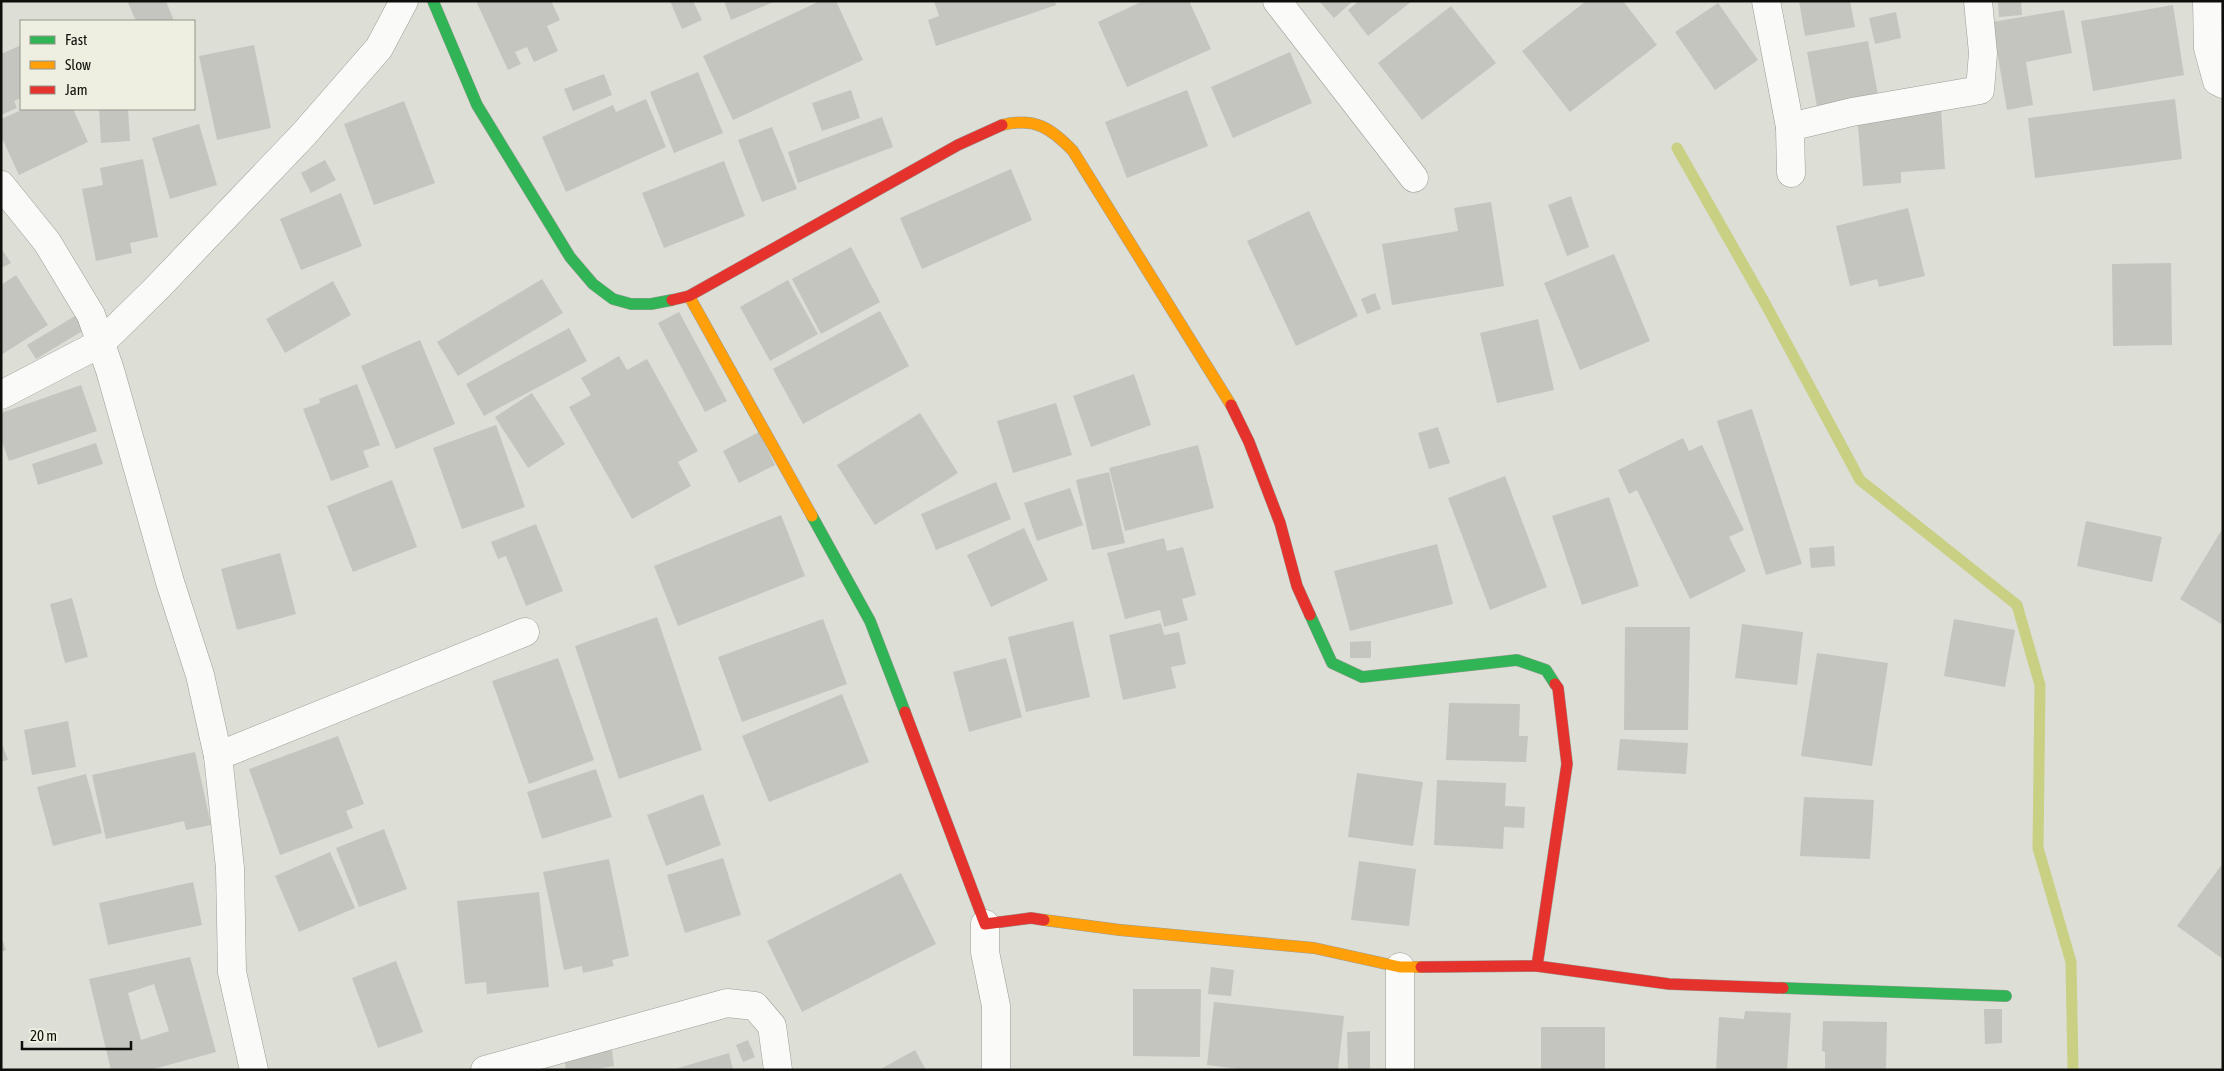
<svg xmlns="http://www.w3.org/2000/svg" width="2224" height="1071" font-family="'Asap Condensed',sans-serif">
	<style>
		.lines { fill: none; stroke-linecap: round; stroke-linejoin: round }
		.stream { stroke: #c9cf83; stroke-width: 11 }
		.building { fill: #c4c5bf; fill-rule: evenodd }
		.street-casing { stroke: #9c9d97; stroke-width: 29 }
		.fast-casing { stroke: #9c9d97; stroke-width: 12 }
		.slow-casing { stroke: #9c9d97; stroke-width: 12 }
		.jam-casing { stroke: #9c9d97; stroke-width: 12 }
		.street { stroke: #fafaf9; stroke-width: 28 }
		.fast { stroke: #30b455; stroke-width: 11 }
		.slow { stroke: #ff9f0a; stroke-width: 11 }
		.jam { stroke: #e5322d; stroke-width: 11 }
	</style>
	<rect width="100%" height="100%" fill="#ddded6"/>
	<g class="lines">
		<path class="stream" d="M 1677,148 L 1766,305 L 1860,480 L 2017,605 L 2040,685 L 2038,848 L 2071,962 L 2073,1070"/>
	</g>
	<g class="building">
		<path d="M 131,1 L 166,1 L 174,21 L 136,21 L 128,3 Z"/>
		<path d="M 476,1 L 551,1 L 560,20 L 547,26 L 558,51 L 534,62 L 527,47 L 515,52 L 521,64 L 508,70 Z"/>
		<path d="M 670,1 L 693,1 L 702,20 L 682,29 Z"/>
		<path d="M 724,1 L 776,1 L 731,20 Z"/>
		<path d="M 820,1 L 836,1 L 863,60 L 733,120 L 703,56 Z"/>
		<path d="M 934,1 L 1055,1 L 1056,5 L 936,46 L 928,20 L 939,16 Z"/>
		<path d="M 1143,1 L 1189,1 L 1211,49 L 1127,87 L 1098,22 Z"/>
		<path d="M 1319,1 L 1353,1 L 1334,18 Z"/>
		<path d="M 1359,1 L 1412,1 L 1368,36 L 1348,10 Z"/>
		<path d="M 1586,1 L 1623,1 L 1657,45 L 1570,112 L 1522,51 Z"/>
		<path d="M 1799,1 L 1850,1 L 1855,27 L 1805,36 Z"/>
		<path d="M 1998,1 L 2021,1 L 2022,15 L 1999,17 Z"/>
		<path d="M 1718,3 L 1758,60 L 1715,90 L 1675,32 Z"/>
		<path d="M 2173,5 L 2184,75 L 2093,91 L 2081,21 Z"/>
		<path d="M 1451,6 L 1496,63 L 1422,120 L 1378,63 Z"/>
		<path d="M 2064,10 L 2072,53 L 2026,62 L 2033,105 L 2007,110 L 1992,22 Z"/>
		<path d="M 1896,12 L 1901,38 L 1875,44 L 1869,18 Z"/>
		<path d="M 1868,41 L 1879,100 L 1818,112 L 1807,52 Z"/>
		<path d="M 21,45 L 21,98 L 14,101 L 17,108 L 1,115 L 1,54 Z"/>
		<path d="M 254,45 L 271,128 L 217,140 L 199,56 Z"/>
		<path d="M 1290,52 L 1312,103 L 1233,138 L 1211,87 Z"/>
		<path d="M 698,72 L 723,133 L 674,153 L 650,92 Z"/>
		<path d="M 604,74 L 612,95 L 573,111 L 564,89 Z"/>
		<path d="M 851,90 L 860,118 L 822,131 L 812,103 Z"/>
		<path d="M 1187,90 L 1208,146 L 1127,178 L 1105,122 Z"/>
		<path d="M 646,99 L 666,147 L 566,192 L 542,137 L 613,105 L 616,112 Z"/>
		<path d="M 2175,99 L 2182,159 L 2035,178 L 2028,118 Z"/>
		<path d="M 404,101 L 435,183 L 374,205 L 344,124 Z"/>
		<path d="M 24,109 L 73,109 L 88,142 L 19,175 L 1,136 L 1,119 Z"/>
		<path d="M 99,109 L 128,109 L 130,141 L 101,143 Z"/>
		<path d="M 1941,109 L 1945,169 L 1901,172 L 1901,183 L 1863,186 L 1857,115 Z"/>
		<path d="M 882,117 L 893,147 L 798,183 L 788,152 Z"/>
		<path d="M 199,124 L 217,185 L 170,199 L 152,138 Z"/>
		<path d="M 772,127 L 797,189 L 762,202 L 738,140 Z"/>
		<path d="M 143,159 L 158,237 L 130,243 L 132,253 L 96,261 L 82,189 L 103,185 L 100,168 Z"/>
		<path d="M 325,160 L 336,180 L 311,193 L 301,173 Z"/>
		<path d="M 724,161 L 745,216 L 664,248 L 642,193 Z"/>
		<path d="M 1011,169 L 1032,220 L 922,269 L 900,218 Z"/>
		<path d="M 341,193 L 362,246 L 301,270 L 280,219 Z"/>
		<path d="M 1571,196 L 1589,247 L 1567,256 L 1548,205 Z"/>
		<path d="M 1491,202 L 1504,286 L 1392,305 L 1382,244 L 1458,231 L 1454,208 Z"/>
		<path d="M 1908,208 L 1925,276 L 1879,287 L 1877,279 L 1850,286 L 1836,226 Z"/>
		<path d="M 1309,211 L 1358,316 L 1296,346 L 1247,241 Z"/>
		<path d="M 851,247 L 880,302 L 821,334 L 792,279 Z"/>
		<path d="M 1,248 L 11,263 L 1,268 Z"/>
		<path d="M 1614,254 L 1650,341 L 1580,370 L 1544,283 Z"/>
		<path d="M 2171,263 L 2172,345 L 2113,346 L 2112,264 Z"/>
		<path d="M 16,275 L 48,325 L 1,355 L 1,285 Z"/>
		<path d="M 542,279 L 563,313 L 458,376 L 437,342 Z"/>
		<path d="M 788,280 L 818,334 L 770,361 L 740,307 Z"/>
		<path d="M 333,281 L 351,315 L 285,353 L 266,319 Z"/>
		<path d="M 1375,293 L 1381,309 L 1367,314 L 1361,299 Z"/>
		<path d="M 880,311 L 909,366 L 803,424 L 773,369 Z"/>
		<path d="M 679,312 L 727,401 L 705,412 L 658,323 Z"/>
		<path d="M 75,316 L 84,330 L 36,359 L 27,345 Z"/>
		<path d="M 1538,319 L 1554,390 L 1497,403 L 1480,333 Z"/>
		<path d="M 569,328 L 587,361 L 484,416 L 466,384 Z"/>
		<path d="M 420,340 L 455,424 L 396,449 L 361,366 Z"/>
		<path d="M 619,356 L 627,370 L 647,359 L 698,451 L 678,462 L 691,486 L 632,519 L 569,407 L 591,395 L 581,378 Z"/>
		<path d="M 1134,374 L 1151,425 L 1091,447 L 1073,396 Z"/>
		<path d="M 357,384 L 380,445 L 363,451 L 369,467 L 331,481 L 303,409 L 320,403 L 319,399 Z"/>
		<path d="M 81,385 L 97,431 L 9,461 L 1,439 L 1,413 Z"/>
		<path d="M 532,393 L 565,444 L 528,468 L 495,417 Z"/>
		<path d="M 1056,403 L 1072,455 L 1013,473 L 997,421 Z"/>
		<path d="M 1752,409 L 1802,564 L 1766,575 L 1717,421 Z"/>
		<path d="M 920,413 L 958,473 L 875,525 L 837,465 Z"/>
		<path d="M 496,425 L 525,507 L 462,529 L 433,448 Z"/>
		<path d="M 1438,427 L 1450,463 L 1429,469 L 1418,433 Z"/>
		<path d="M 759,432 L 775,465 L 739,483 L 723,451 Z"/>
		<path d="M 1683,438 L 1689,451 L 1702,445 L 1744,530 L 1729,537 L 1746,571 L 1690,599 L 1637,490 L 1629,494 L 1618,470 Z"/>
		<path d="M 96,443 L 103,464 L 38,485 L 32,464 Z"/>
		<path d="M 1198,445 L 1214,508 L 1125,531 L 1109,468 Z"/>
		<path d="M 1109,472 L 1125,543 L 1092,550 L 1076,480 Z"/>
		<path d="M 1505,476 L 1547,587 L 1490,610 L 1448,498 Z"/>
		<path d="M 392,480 L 417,547 L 353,572 L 327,506 Z"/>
		<path d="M 996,482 L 1011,519 L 936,550 L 921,514 Z"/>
		<path d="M 1070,488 L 1083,525 L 1037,541 L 1024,503 Z"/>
		<path d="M 1609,497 L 1639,586 L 1582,605 L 1552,516 Z"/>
		<path d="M 781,515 L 805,576 L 678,626 L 654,566 Z"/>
		<path d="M 2086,521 L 2162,537 L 2152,582 L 2077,566 Z"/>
		<path d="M 536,524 L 563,591 L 526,606 L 506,556 L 498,559 L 491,542 Z"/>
		<path d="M 1024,528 L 1048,580 L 991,607 L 967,555 Z"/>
		<path d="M 2221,531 L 2223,532 L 2223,625 L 2180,599 Z"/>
		<path d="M 1164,538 L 1167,551 L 1183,547 L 1196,595 L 1182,599 L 1188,620 L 1164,627 L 1160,610 L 1125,619 L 1107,553 Z"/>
		<path d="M 1437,544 L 1453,604 L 1350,631 L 1334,571 Z"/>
		<path d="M 1834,546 L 1835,566 L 1811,568 L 1809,548 Z"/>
		<path d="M 280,553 L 296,614 L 237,630 L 221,569 Z"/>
		<path d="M 72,598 L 88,657 L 65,663 L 50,604 Z"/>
		<path d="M 657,617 L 702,750 L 619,779 L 575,646 Z"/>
		<path d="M 823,619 L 847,684 L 742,722 L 718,657 Z"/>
		<path d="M 1954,619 L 2015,630 L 2005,687 L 1944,676 Z"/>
		<path d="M 1073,621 L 1090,697 L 1026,712 L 1008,637 Z"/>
		<path d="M 1161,623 L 1164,635 L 1179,632 L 1186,664 L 1171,667 L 1176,688 L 1123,700 L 1109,635 Z"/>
		<path d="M 1742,624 L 1803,632 L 1797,685 L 1735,678 Z"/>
		<path d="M 1625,627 L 1690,627 L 1688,730 L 1624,730 Z"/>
		<path d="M 1371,641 L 1371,658 L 1350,658 L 1350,642 Z"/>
		<path d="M 1817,653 L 1888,663 L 1872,766 L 1801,756 Z"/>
		<path d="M 558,658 L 594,760 L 529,784 L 492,681 Z"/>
		<path d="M 1006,658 L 1022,717 L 969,732 L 953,672 Z"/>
		<path d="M 842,694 L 869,762 L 769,802 L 742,736 Z"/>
		<path d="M 1449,703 L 1520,704 L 1519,736 L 1528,736 L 1526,762 L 1446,760 Z"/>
		<path d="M 68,721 L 76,767 L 32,775 L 24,730 Z"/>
		<path d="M 338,736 L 364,804 L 346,811 L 353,828 L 280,855 L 249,769 Z"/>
		<path d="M 1620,739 L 1688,743 L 1686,774 L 1617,770 Z"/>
		<path d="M 1,741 L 8,760 L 1,762 Z"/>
		<path d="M 195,752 L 211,825 L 186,830 L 184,821 L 106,839 L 92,775 Z"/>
		<path d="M 596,769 L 612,817 L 542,839 L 527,792 Z"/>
		<path d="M 1357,773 L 1423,782 L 1413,846 L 1348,837 Z"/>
		<path d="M 86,774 L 102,833 L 53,846 L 37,787 Z"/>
		<path d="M 1437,780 L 1506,783 L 1505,806 L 1525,807 L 1524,828 L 1504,827 L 1503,849 L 1434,845 Z"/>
		<path d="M 703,794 L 721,845 L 666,866 L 647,815 Z"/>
		<path d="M 1804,797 L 1874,800 L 1870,859 L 1800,856 Z"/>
		<path d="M 384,829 L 407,889 L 359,907 L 336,848 Z"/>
		<path d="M 330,852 L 355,908 L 299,932 L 275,876 Z"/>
		<path d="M 723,858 L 741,915 L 685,933 L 667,875 Z"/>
		<path d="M 609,859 L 629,956 L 612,960 L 614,966 L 583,973 L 582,966 L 564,970 L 543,872 Z"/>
		<path d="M 1359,861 L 1416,869 L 1409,926 L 1351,920 Z"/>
		<path d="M 2223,863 L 2223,959 L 2177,926 Z"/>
		<path d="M 901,873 L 936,944 L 802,1012 L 767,941 Z"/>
		<path d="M 193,882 L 202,925 L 108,945 L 99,903 Z"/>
		<path d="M 539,892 L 549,987 L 487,994 L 486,982 L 465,984 L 457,901 Z"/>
		<path d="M 1,936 L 6,950 L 1,952 Z"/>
		<path d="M 190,957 L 216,1052 L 150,1070 L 111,1070 L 89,979 ZM 154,984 L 169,1031 L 141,1040 L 128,993 Z"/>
		<path d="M 396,961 L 423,1032 L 378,1048 L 352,978 Z"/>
		<path d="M 1211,967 L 1234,970 L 1231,996 L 1208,994 Z"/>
		<path d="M 1133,989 L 1201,989 L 1200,1057 L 1133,1056 Z"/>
		<path d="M 1214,1002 L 1344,1016 L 1338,1070 L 1248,1070 L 1207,1065 Z"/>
		<path d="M 1984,1009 L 2002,1009 L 2002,1043 L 1985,1044 Z"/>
		<path d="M 1745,1011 L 1791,1013 L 1787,1070 L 1716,1070 L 1719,1017 L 1744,1019 Z"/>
		<path d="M 1823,1021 L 1887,1022 L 1886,1070 L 1825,1070 L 1825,1052 L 1822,1051 Z"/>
		<rect x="1541" y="1027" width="64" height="43"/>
		<path d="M 1370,1031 L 1370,1070 L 1348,1070 L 1347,1032 Z"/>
		<path d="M 748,1040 L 755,1057 L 743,1062 L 736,1045 Z"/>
		<path d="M 612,1050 L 614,1066 L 591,1070 L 566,1070 L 564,1056 Z"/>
		<path d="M 915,1050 L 926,1070 L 879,1070 Z"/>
		<path d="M 729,1053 L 733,1070 L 675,1070 L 675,1069 Z"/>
	</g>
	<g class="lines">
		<defs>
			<g id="street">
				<path d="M 1277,1 L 1414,178"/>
				<path d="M 1766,1 L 1790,127 L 1791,173"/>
				<path d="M 2207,1 L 2208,48 L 2217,81 L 2223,84"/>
				<path d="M 1790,127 L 1852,112 L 1980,90 L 1983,53 L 1978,1"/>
				<path d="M 1,185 L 47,242 L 91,315 L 110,370 L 170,582 L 200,675 L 218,756 L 230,868 L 232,972 L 254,1070"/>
				<path d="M 1,395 L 101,343 L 157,288 L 304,134 L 379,48 L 404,1"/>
				<path d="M 218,756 L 525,632"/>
				<path d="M 985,924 L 985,952 L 996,1006 L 996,1070"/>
				<path d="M 1400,967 L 1400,1070"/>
				<path d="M 485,1070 L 727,1003 L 755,1006 L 772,1026 L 778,1070"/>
			</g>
			<g id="fast">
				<path d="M 433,1 L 477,105 L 570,257 L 593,284 L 613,299 L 631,304 L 651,304 L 672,300"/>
				<path d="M 812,516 L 870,621 L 905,712"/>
				<path d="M 1310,615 L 1332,663 L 1362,677 L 1517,660 L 1546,670 L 1555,684"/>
				<path d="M 1783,988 L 2006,996"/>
			</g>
			<g id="slow">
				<path d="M 1002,125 C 1035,117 1051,128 1073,151 L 1231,405"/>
				<path d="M 689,296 L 812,516"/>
				<path d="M 1044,920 L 1120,930 L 1314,948 L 1400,967 L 1421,967"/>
			</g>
			<g id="jam">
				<path d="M 672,300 L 689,296 L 958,145 L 1002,125"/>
				<path d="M 1231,405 L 1249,442 L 1280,523 L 1297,586 L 1310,615"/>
				<path d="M 905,712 L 985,924 L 1031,918 L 1044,920"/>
				<path d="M 1537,966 L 1567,764 L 1558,688 L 1555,684"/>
				<path d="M 1421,967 L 1537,966 L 1669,984 L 1783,988"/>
			</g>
		</defs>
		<use href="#street" class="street-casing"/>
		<use href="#fast" class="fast-casing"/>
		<use href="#slow" class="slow-casing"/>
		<use href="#jam" class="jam-casing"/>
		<use href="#street" class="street"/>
		<use href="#fast" class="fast"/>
		<use href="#slow" class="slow"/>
		<use href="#jam" class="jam"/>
	</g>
	<rect width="2224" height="1071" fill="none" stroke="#0e0f0a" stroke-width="5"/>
	<rect x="20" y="20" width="175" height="90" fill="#eeefe0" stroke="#94958a"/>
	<rect x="30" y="36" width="25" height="8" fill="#30b455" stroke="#94958a"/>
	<text x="65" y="45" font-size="15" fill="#0e0f0a">Fast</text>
	<rect x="30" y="61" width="25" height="8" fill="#ff9f0a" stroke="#94958a"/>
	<text x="65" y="70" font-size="15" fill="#0e0f0a">Slow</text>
	<rect x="30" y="86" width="25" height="8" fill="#e5322d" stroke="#94958a"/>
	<text x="65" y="95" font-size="15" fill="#0e0f0a">Jam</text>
	<path d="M22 1041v8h109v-8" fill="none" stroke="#0e0f0a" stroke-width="2.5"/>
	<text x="30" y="1041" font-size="15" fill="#0e0f0a" stroke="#eeefe0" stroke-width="4" paint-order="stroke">20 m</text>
</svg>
